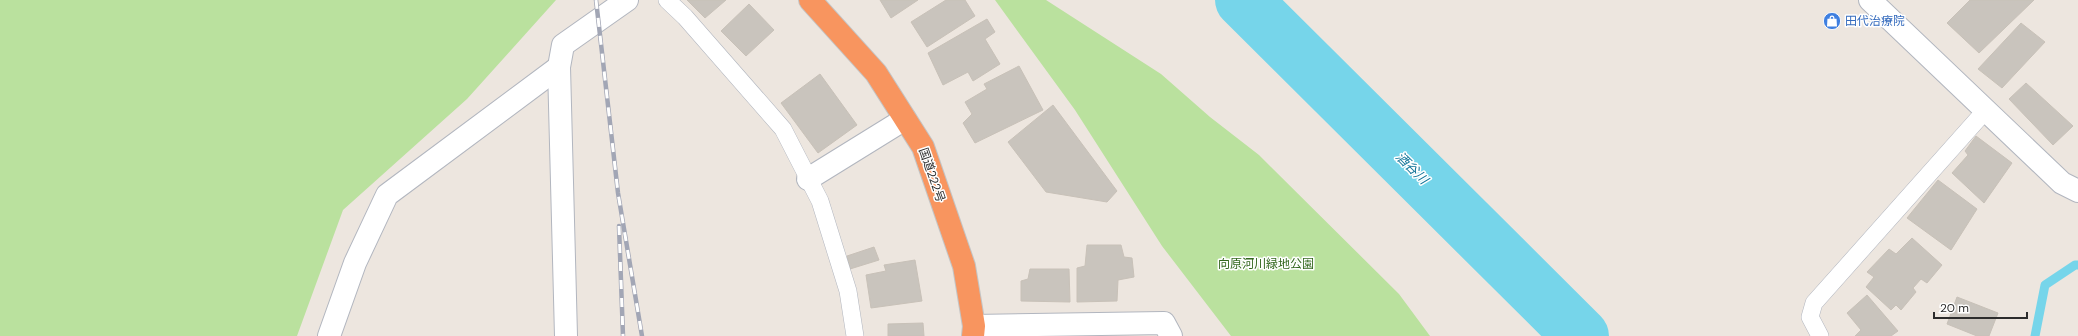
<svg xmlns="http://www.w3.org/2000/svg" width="2078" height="336" font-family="'DM Sans','Noto Sans JP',sans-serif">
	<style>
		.green { fill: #bae19e }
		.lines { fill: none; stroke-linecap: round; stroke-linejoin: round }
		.stream { stroke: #76d5ea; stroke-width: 9 }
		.river { stroke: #76d5ea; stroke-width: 56 }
		.building { fill: #c9c4bd; stroke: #c8c1b8 }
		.lane-casing { stroke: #b2b6bf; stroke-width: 18 }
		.street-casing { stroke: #b2b6bf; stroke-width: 24 }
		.highway-casing { stroke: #c4c4c4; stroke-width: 24 }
		.lane { stroke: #fff; stroke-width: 17 }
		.street { stroke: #fff; stroke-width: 22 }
		.highway { stroke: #f8955f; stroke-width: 22 }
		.rail-casing { stroke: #a2a6b5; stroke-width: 4.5 }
		.rail { stroke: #fff; stroke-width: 3; stroke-dasharray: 9; stroke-linecap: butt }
		.labels { text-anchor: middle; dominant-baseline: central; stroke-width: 3; stroke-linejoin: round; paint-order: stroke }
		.shop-label { font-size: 12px; fill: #366cbe; stroke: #fff; text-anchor: start }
		.street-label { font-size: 12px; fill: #2c2c2c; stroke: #fff }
		.park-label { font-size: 12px; fill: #33671e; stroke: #fff }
		.water-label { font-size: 13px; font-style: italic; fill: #137599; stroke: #fff }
	</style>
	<rect width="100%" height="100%" fill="#ede6df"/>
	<g class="green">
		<path d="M 0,0 L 556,0 L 467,99 L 343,210 L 297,336 L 0,336 Z"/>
		<path d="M 995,0 L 1046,0 L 1161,74 L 1210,117 L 1259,155 L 1399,294 L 1430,336 L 1231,336 L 1162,246 L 1075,110 Z"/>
	</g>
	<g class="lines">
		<path class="stream" d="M 2035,336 L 2045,285 L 2075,265 L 2078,265"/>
		<path class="river" d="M 1243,0 L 1581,336"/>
	</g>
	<g class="building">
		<path d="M 687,0 L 726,0 L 705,18 Z"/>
		<path d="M 880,0 L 918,0 L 891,18 Z"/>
		<path d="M 946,0 L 965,0 L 975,16 L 927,47 L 911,22 Z"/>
		<path d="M 1970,0 L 2034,0 L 1979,53 L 1947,23 Z"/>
		<path d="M 749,4 L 774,30 L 746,56 L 721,31 Z"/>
		<path d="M 987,19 L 995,32 L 985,39 L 1000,64 L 973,81 L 968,72 L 943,85 L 928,53 Z"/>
		<path d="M 2021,23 L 2045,42 L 2002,88 L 1978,69 Z"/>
		<path d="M 1019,66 L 1043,110 L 975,143 L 963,123 L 972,114 L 965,102 L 987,89 L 984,84 Z"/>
		<path d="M 820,74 L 857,125 L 818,153 L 781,103 Z"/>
		<path d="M 2026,83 L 2073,126 L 2053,145 L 2009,99 Z"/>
		<path d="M 1053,105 L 1117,191 L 1107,202 L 1046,192 L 1008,142 Z"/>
		<path d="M 1976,136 L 2012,163 L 1984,203 L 1952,173 L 1968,155 L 1965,151 Z"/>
		<path d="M 1938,180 L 1977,209 L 1951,250 L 1907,218 Z"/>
		<path d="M 1912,238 L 1942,265 L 1927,283 L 1921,279 L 1913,288 L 1916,292 L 1901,310 L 1896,305 L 1891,310 L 1866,287 L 1874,277 L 1867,272 L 1889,249 L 1896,254 Z"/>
		<path d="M 1087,245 L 1121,245 L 1124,257 L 1132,258 L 1134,277 L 1118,280 L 1117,301 L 1077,302 L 1077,268 L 1085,266 Z"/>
		<path d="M 874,247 L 879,260 L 850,269 L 847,256 Z"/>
		<path d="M 915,260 L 922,301 L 871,308 L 866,275 L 886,271 L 884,265 Z"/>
		<path d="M 1030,269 L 1069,269 L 1070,302 L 1021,301 L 1021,281 L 1028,279 Z"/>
		<path d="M 1867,295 L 1898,331 L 1891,336 L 1855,336 L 1861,330 L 1847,313 Z"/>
		<path d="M 1957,297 L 1998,313 L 1989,336 L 1977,336 L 1947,324 Z"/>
		<path d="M 923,323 L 924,336 L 888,336 L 888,324 Z"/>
	</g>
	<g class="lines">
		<defs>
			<g id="lane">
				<path d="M 667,0 L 685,17 L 783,129 L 820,201 L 848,291 L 855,336"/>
				<path d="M 1820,336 L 1810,317 L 1814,303 L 1985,111"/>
			</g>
			<g id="street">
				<path d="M 1870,0 L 2062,183 L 2078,191"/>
				<path d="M 808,179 L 905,119"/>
				<path d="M 974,326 L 1164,323 L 1171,336"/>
				<path d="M 329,336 L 355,263 L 387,195 L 559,67"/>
				<path d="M 566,336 L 559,67 L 563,45 L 627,0"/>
			</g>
			<path id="highway" d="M 810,0 L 876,73 L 923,147 L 964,266 L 974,326 L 973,336"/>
		</defs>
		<use href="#lane" class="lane-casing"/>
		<use href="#street" class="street-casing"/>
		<use href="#highway" class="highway-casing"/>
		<use href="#lane" class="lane"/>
		<use href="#street" class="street"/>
		<use href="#highway" class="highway"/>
		<defs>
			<g id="rail">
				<path d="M 596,0 L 618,193 L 642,336"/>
				<path d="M 619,226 L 623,336"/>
			</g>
		</defs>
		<use href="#rail" class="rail-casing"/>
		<use href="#rail" class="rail"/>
	</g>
	<defs>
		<symbol id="shop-disc" viewBox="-11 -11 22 22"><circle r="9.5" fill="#3f7fe0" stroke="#fff"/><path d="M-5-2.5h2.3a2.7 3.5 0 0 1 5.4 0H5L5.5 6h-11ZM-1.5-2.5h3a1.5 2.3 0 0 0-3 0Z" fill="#fff"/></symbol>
	</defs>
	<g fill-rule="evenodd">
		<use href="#shop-disc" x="1822" y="11" width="20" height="20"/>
	</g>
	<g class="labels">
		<g class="shop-label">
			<text x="1845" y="21">田代治療院</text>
		</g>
		<g class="street-label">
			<text transform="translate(932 175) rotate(71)">国道222号</text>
		</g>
		<g class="park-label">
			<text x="1266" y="264">向原河川緑地公園</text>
		</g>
		<g class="water-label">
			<text transform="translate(1412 168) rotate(45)">酒谷川</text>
		</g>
	</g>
	<path d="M1934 312v6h93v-6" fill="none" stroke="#2c2c2c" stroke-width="2"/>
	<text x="1940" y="312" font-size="12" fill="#2c2c2c" stroke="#ffffff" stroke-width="3" paint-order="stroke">20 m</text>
</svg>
